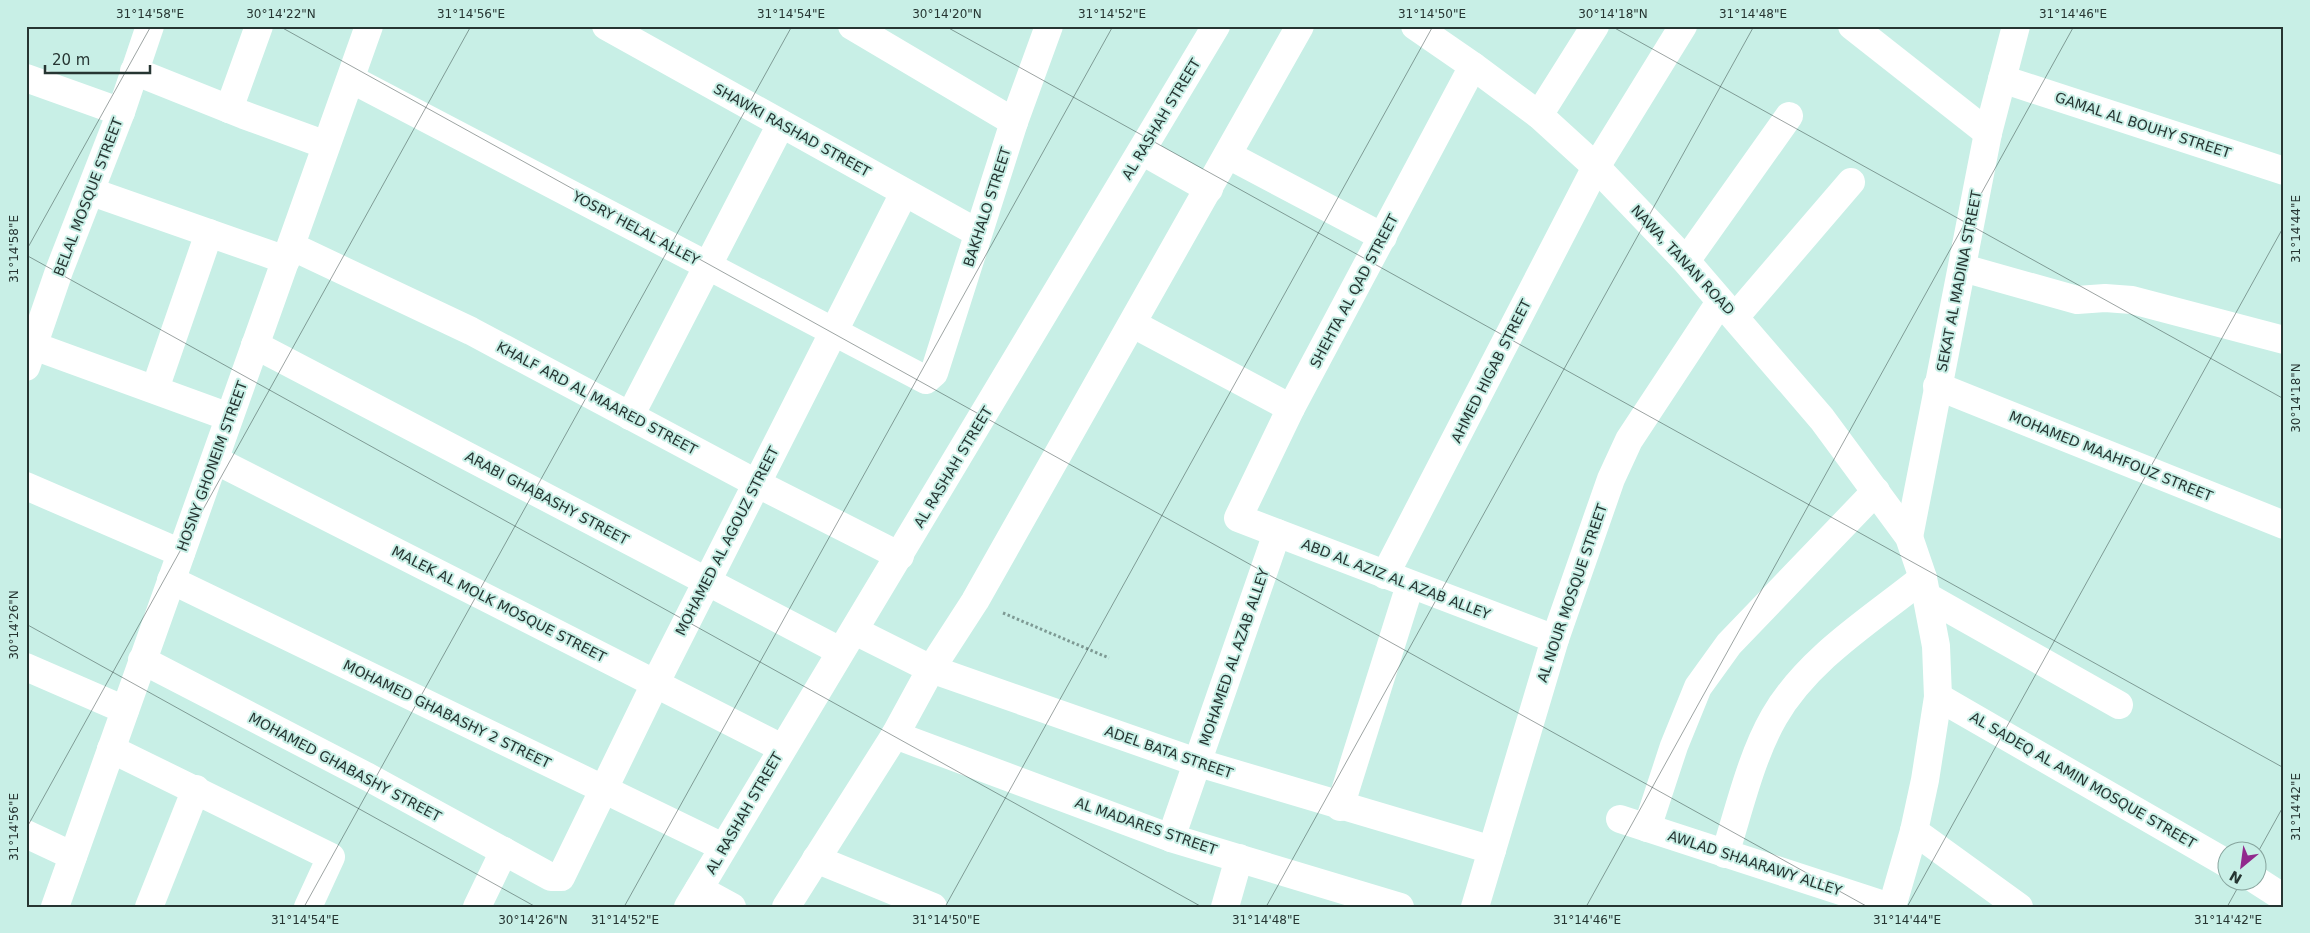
<svg xmlns="http://www.w3.org/2000/svg" width="2310" height="933" font-family="'DejaVu Sans',sans-serif">
	<style>
		.lines { fill: none; stroke-linecap: round; stroke-linejoin: round }
		.path { stroke: #7e9a94; stroke-width: 3; stroke-dasharray: 2.5 2.5; stroke-linecap: butt }
		.minor { stroke: #fff; stroke-width: 28 }
		.major { stroke: #fff; stroke-width: 28 }
		.ticks { fill: none; stroke: #263532; stroke-width: 1; stroke-opacity: 0.45 }
		.labels { text-anchor: middle; dominant-baseline: central; stroke-width: 4; stroke-linejoin: round; paint-order: stroke }
		.street-label { font-size: 14px; fill: #263532; stroke: #c8efe6 }
		.neatline { fill: none; stroke: #263532; stroke-width: 2 }
		.ticks-label { font-size: 12px; text-anchor: middle; fill: #263532 }
	</style>
	<rect width="100%" height="100%" fill="#c8efe6"/>
	<g class="lines">
		<path class="path" d="M 1003,613 L 1109,658"/>
		<g class="minor">
			<path d="M 606,26 L 978,233"/>
			<path d="M 852,26 L 1014,122"/>
			<path d="M 1415,26 L 1473,66 L 1539,115 L 1596,167 L 1686,261 L 1822,419 L 1909,537 L 1923,578 L 1936,646 L 1938,697 L 1925,780 L 1914,831 L 1892,907"/>
			<path d="M 1852,26 L 1988,133"/>
			<path d="M 1473,66 L 1291,408 L 1238,518 L 1555,639"/>
			<path d="M 134,71 L 244,115 L 326,145"/>
			<path d="M 26,78 L 121,112"/>
			<path d="M 351,79 L 926,380 L 934,373 L 1014,122 L 1049,26"/>
			<path d="M 2002,79 L 2284,171"/>
			<path d="M 229,109 L 259,26"/>
			<path d="M 1539,115 L 1595,26"/>
			<path d="M 1228,155 L 1383,237"/>
			<path d="M 92,192 L 286,260"/>
			<path d="M 291,246 L 471,331 L 756,483 L 900,556"/>
			<path d="M 1686,261 L 1789,116"/>
			<path d="M 1963,268 L 2077,300 L 2105,298 L 2132,300 L 2284,340"/>
			<path d="M 1736,316 L 1851,182"/>
			<path d="M 1133,324 L 1291,408"/>
			<path d="M 255,345 L 840,651"/>
			<path d="M 34,346 L 229,417"/>
			<path d="M 26,367 L 59,271 L 121,112 L 150,26"/>
			<path d="M 1937,386 L 2284,525"/>
			<path d="M 155,389 L 209,233"/>
			<path d="M 630,416 L 781,124"/>
			<path d="M 215,460 L 782,748"/>
			<path d="M 26,486 L 181,553"/>
			<path d="M 1909,537 L 1988,133 L 2016,26"/>
			<path d="M 1385,575 L 1596,167 L 1683,26"/>
			<path d="M 171,580 L 723,847"/>
			<path d="M 1926,596 L 2119,705"/>
			<path d="M 855,631 L 931,669 L 1199,763 L 1492,850"/>
			<path d="M 142,660 L 368,777 L 551,877 L 561,877 L 655,684 L 904,193"/>
			<path d="M 26,667 L 125,710"/>
			<path d="M 1938,697 L 2228,864"/>
			<path d="M 895,735 L 1171,838 L 1400,907"/>
			<path d="M 111,749 L 331,857 L 308,907"/>
			<path d="M 1340,807 L 1410,585"/>
			<path d="M 1620,819 L 1890,907"/>
			<path d="M 1647,828 L 1674,746 L 1698,687 L 1729,644 L 1876,491"/>
			<path d="M 1914,831 L 2019,907"/>
			<path d="M 26,834 L 73,856"/>
			<path d="M 1171,838 L 1277,533"/>
			<path d="M 1725,854 C 1739,810 1751,757 1774,717 C 1808,658 1871,620 1923,578"/>
			<path d="M 816,859 L 933,907"/>
			<path d="M 2256,880 L 2284,898"/>
			<path d="M 55,907 L 369,26"/>
			<path d="M 149,907 L 196,789"/>
			<path d="M 477,907 L 504,851"/>
			<path d="M 688,907 L 1216,26"/>
			<path d="M 1225,907 L 1239,858"/>
			<path d="M 1475,907 L 1555,639 L 1611,479 L 1629,440 L 1720,302"/>
		</g>
		<g class="major">
			<path d="M 1142,151 L 1209,189"/>
			<path d="M 699,889 L 732,907"/>
			<path d="M 786,907 L 895,735 L 931,669 L 975,601 L 1300,26"/>
		</g>
	</g>
	<path class="ticks" d="M 279,26 L 1868,907M 945,26 L 2284,768M 1611,26 L 2284,399M 2277,26 L 2284,30M 26,251 L 151,26M 26,255 L 1202,907M 26,624 L 536,907M 26,829 L 471,26M 2258,852 L 2284,805M 304,907 L 792,26M 624,907 L 1113,26M 945,907 L 1433,26M 1266,907 L 1754,26M 1586,907 L 2074,26M 1907,907 L 2284,226M 2227,907 L 2242,880"/>
	<g class="labels">
		<g class="street-label">
			<text transform="translate(1161 119) rotate(-59)">AL RASHAH STREET</text>
			<text transform="translate(2143 125) rotate(18)">GAMAL AL BOUHY STREET</text>
			<text transform="translate(792 130) rotate(29)">SHAWKI RASHAD STREET</text>
			<text transform="translate(88 197) rotate(-69)">BELAL MOSQUE STREET</text>
			<text transform="translate(987 207) rotate(-72)">BAKHALO STREET</text>
			<text transform="translate(636 228) rotate(28)">YOSRY HELAL ALLEY</text>
			<text transform="translate(1683 260) rotate(47)">NAWA, TANAN ROAD</text>
			<text transform="translate(1959 281) rotate(-79)">SEKAT AL MADINA STREET</text>
			<text transform="translate(1354 291) rotate(-62)">SHEHTA AL QAD STREET</text>
			<text transform="translate(1491 371) rotate(-63)">AHMED HIGAB STREET</text>
			<text transform="translate(597 398) rotate(28)">KHALF ARD AL MAARED STREET</text>
			<text transform="translate(2111 456) rotate(22)">MOHAMED MAAHFOUZ STREET</text>
			<text transform="translate(212 466) rotate(-70)">HOSNY GHONEIM STREET</text>
			<text transform="translate(953 467) rotate(-59)">AL RASHAH STREET</text>
			<text transform="translate(547 498) rotate(28)">ARABI GHABASHY STREET</text>
			<text transform="translate(727 541) rotate(-63)">MOHAMED AL AGOUZ STREET</text>
			<text transform="translate(1396 579) rotate(21)">ABD AL AZIZ AL AZAB ALLEY</text>
			<text transform="translate(1572 593) rotate(-71)">AL NOUR MOSQUE STREET</text>
			<text transform="translate(499 604) rotate(27)">MALEK AL MOLK MOSQUE STREET</text>
			<text transform="translate(1234 657) rotate(-71)">MOHAMED AL AZAB ALLEY</text>
			<text transform="translate(447 714) rotate(26)">MOHAMED GHABASHY 2 STREET</text>
			<text transform="translate(1169 752) rotate(19)">ADEL BATA STREET</text>
			<text transform="translate(345 767) rotate(28)">MOHAMED GHABASHY STREET</text>
			<text transform="translate(2083 780) rotate(30)">AL SADEQ AL AMIN MOSQUE STREET</text>
			<text transform="translate(744 813) rotate(-60)">AL RASHAH STREET</text>
			<text transform="translate(1146 826) rotate(19)">AL MADARES STREET</text>
			<text transform="translate(1755 863) rotate(18)">AWLAD SHAARAWY ALLEY</text>
		</g>
	</g>
	<rect width="2310" height="933" fill="none" stroke="#c8efe6" stroke-width="55"/>
	<g transform="translate(2242 866) rotate(209)"><circle r="24" fill="#c8efe6" stroke="#87a59e"/>
	<path d="M0-4L9 19L0 12L-9 19Z" fill="#91298d"/>
	<text y="-8" font-size="14" font-weight="bold" text-anchor="middle" fill="#263532">N</text>
	</g>
	<path d="M45 65v8h105v-8" fill="none" stroke="#263532" stroke-width="2.5"/>
	<text x="52" y="65" font-size="15" fill="#263532" stroke="#c8efe6" stroke-width="4" paint-order="stroke">20 m</text>
	<rect x="28" y="28" width="2254" height="878" class="neatline"/>
	<g class="ticks-label">
		<text x="150" y="18">31°14'58"E</text>
		<text x="281" y="18">30°14'22"N</text>
		<text x="471" y="18">31°14'56"E</text>
		<text x="791" y="18">31°14'54"E</text>
		<text x="947" y="18">30°14'20"N</text>
		<text x="1112" y="18">31°14'52"E</text>
		<text x="1432" y="18">31°14'50"E</text>
		<text x="1613" y="18">30°14'18"N</text>
		<text x="1753" y="18">31°14'48"E</text>
		<text x="2073" y="18">31°14'46"E</text>
		<text transform="translate(2296 229) rotate(-90)" y="4">31°14'44"E</text>
		<text transform="translate(14 249) rotate(-90)" y="4">31°14'58"E</text>
		<text transform="translate(2296 398) rotate(-90)" y="4">30°14'18"N</text>
		<text transform="translate(14 625) rotate(-90)" y="4">30°14'26"N</text>
		<text transform="translate(2296 807) rotate(-90)" y="4">31°14'42"E</text>
		<text transform="translate(14 827) rotate(-90)" y="4">31°14'56"E</text>
		<text x="305" y="924">31°14'54"E</text>
		<text x="533" y="924">30°14'26"N</text>
		<text x="625" y="924">31°14'52"E</text>
		<text x="946" y="924">31°14'50"E</text>
		<text x="1266" y="924">31°14'48"E</text>
		<text x="1587" y="924">31°14'46"E</text>
		<text x="1907" y="924">31°14'44"E</text>
		<text x="2228" y="924">31°14'42"E</text>
	</g>
</svg>
